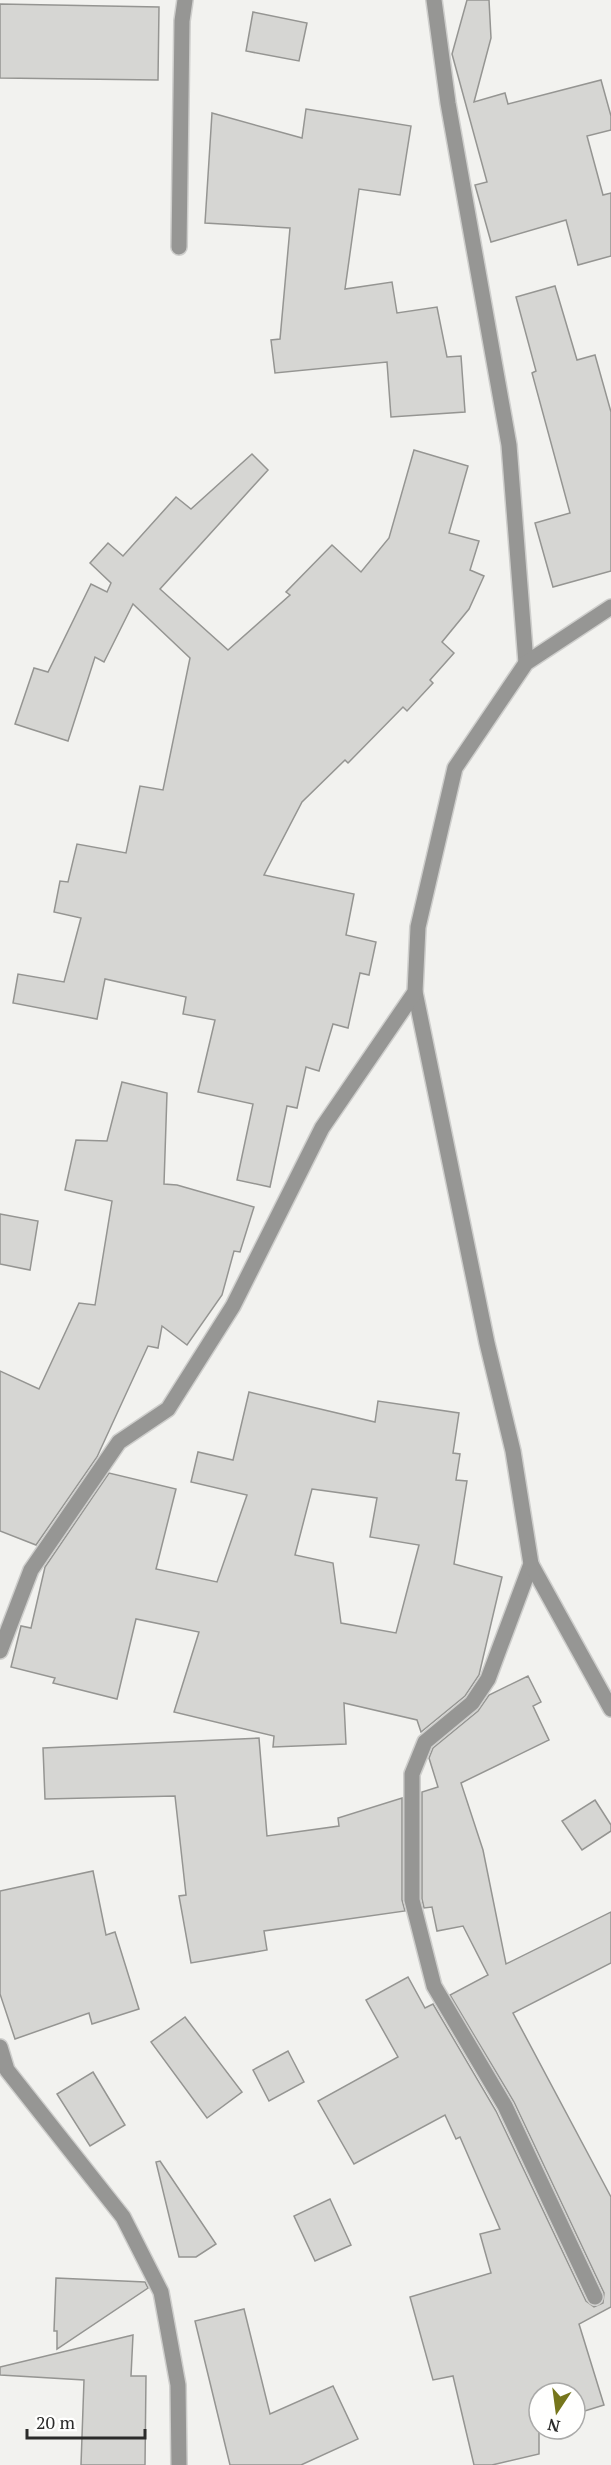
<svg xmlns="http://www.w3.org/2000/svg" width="611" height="2465" font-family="'PT Serif',serif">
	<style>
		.building { fill: #d6d6d3; stroke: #959592; stroke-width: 1.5; fill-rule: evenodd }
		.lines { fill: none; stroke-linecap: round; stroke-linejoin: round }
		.minor-casing { stroke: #cececc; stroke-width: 18 }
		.minor { stroke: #969694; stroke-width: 15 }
	</style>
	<rect width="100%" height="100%" fill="#f2f2ef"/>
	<g class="building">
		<path d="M 467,0 L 489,0 L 491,38 L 474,102 L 505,93 L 508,104 L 601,80 L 611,116 L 611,130 L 587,136 L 603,195 L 611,193 L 611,256 L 578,265 L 566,220 L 491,242 L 475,185 L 487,182 L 452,54 Z"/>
		<path d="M 0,4 L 159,7 L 158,80 L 0,78 Z"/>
		<path d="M 253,12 L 307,23 L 299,61 L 246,51 Z"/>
		<path d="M 306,109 L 411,126 L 400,195 L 359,189 L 345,289 L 392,282 L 397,313 L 437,307 L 447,357 L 461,356 L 465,412 L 391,417 L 387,362 L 275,373 L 271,340 L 280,339 L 290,228 L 205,223 L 212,113 L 302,138 Z"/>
		<path d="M 555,286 L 577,360 L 595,355 L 611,412 L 611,571 L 553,587 L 535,523 L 570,513 L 532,373 L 536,371 L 516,297 Z"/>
		<path d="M 414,450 L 468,466 L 449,533 L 479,541 L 470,570 L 484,576 L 469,609 L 442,642 L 454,653 L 430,680 L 433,683 L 407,711 L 403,707 L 348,763 L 345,760 L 302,802 L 264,875 L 354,894 L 346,935 L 376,942 L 369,975 L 360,973 L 348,1028 L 333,1024 L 319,1071 L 306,1067 L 297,1108 L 287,1106 L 270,1187 L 237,1180 L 253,1104 L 198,1092 L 215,1020 L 183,1014 L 186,997 L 105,979 L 97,1019 L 13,1003 L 18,974 L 64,982 L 81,918 L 54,912 L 60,881 L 68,882 L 77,844 L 126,853 L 140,786 L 163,790 L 190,658 L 133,604 L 104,662 L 95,657 L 68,741 L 15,724 L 34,668 L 48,672 L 91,584 L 107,592 L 111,583 L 90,563 L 108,543 L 123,556 L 176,497 L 191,509 L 252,454 L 268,470 L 160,589 L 228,650 L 290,595 L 286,592 L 332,545 L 361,572 L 389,538 Z"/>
		<path d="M 122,1082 L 167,1093 L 164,1184 L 177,1185 L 254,1207 L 240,1252 L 234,1251 L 222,1295 L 187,1345 L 162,1326 L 158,1348 L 148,1346 L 97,1457 L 36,1545 L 0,1531 L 0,1371 L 39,1389 L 79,1303 L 95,1305 L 112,1201 L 65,1190 L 76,1140 L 107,1141 Z"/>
		<path d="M 0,1214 L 38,1221 L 30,1270 L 0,1264 Z"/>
		<path d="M 249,1392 L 375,1422 L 378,1401 L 459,1413 L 453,1453 L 460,1454 L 456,1480 L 467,1481 L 454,1564 L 502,1577 L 479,1675 L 465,1696 L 421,1732 L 417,1720 L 344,1703 L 346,1744 L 273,1747 L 274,1736 L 174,1712 L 199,1632 L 136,1619 L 117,1699 L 53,1683 L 55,1678 L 11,1667 L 21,1626 L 31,1628 L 45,1567 L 109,1473 L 176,1489 L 156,1569 L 217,1582 L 247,1495 L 191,1482 L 198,1452 L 233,1460 ZM 312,1489 L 377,1498 L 370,1537 L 419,1545 L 396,1633 L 341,1623 L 333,1563 L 295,1555 Z"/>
		<path d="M 528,1676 L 541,1702 L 533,1706 L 549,1740 L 461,1783 L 483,1850 L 506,1964 L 611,1912 L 611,1963 L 513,2013 L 611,2197 L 611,2307 L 579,2324 L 604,2405 L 575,2414 L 575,2393 L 539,2393 L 539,2454 L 492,2465 L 474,2465 L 453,2376 L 433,2380 L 410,2297 L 491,2273 L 480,2234 L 500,2229 L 460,2137 L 456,2139 L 445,2115 L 354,2164 L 318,2101 L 398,2057 L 366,2000 L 408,1977 L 425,2008 L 433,2004 L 496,2111 L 586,2301 L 594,2307 L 603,2303 L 604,2293 L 514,2102 L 450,1995 L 488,1975 L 463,1926 L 437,1931 L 432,1907 L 424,1908 L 422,1899 L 422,1792 L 438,1787 L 429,1758 L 433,1748 L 478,1711 L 489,1695 Z"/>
		<path d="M 259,1738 L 267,1836 L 339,1826 L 338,1818 L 402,1798 L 402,1900 L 405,1911 L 264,1931 L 267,1950 L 191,1963 L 179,1896 L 186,1895 L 175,1796 L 45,1799 L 43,1748 Z"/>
		<path d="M 595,1800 L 611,1825 L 611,1831 L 582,1850 L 562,1821 Z"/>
		<path d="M 93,1871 L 106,1935 L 115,1932 L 139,2009 L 92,2024 L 89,2013 L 15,2039 L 0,1994 L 0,1891 Z"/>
		<path d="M 185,2017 L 242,2092 L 207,2118 L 151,2042 Z"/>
		<path d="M 288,2051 L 304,2082 L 269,2101 L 253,2070 Z"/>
		<path d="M 93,2072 L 125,2125 L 90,2146 L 57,2094 Z"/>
		<path d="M 160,2161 L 216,2244 L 196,2257 L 179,2257 L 156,2162 Z"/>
		<path d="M 330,2199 L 351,2245 L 315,2261 L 294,2216 Z"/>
		<path d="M 56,2278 L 145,2282 L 148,2288 L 57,2349 L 57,2331 L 54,2331 Z"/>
		<path d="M 244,2309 L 270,2414 L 333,2386 L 358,2439 L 301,2465 L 230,2465 L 195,2321 Z"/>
		<path d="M 133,2335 L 131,2376 L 146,2376 L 145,2465 L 81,2465 L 84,2380 L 0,2375 L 0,2367 Z"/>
	</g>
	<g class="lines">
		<defs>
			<g id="minor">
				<path d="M 434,0 L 448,103 L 509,445 L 526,663"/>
				<path d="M 179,247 L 182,21 L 185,0"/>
				<path d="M 415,992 L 487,1343 L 513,1451 L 531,1564 L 488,1679 L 472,1703 L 425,1742 L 412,1774 L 412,1900 L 434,1986 L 505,2106 L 595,2297"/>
				<path d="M 531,1564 L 611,1709"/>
				<path d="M 0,1651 L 31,1570 L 119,1442 L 168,1409 L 233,1306 L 322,1128 L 415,992 L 418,927 L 455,768 L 526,663 L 611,607"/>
				<path d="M 0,2047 L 7,2070 L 123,2217 L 161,2292 L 178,2385 L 179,2465"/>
			</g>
		</defs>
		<use href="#minor" class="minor-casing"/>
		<use href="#minor" class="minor"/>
	</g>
	<g transform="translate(557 2411) rotate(193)"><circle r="28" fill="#fffffe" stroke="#aaaaa9" stroke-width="1.5"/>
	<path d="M0-4.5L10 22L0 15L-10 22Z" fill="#76761c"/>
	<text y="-9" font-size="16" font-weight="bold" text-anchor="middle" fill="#2b2b2a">N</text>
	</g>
	<path d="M27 2429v9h118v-9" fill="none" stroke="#2b2b2a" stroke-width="3"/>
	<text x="36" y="2429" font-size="18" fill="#2b2b2a" stroke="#fffffe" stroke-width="4.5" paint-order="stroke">20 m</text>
</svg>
